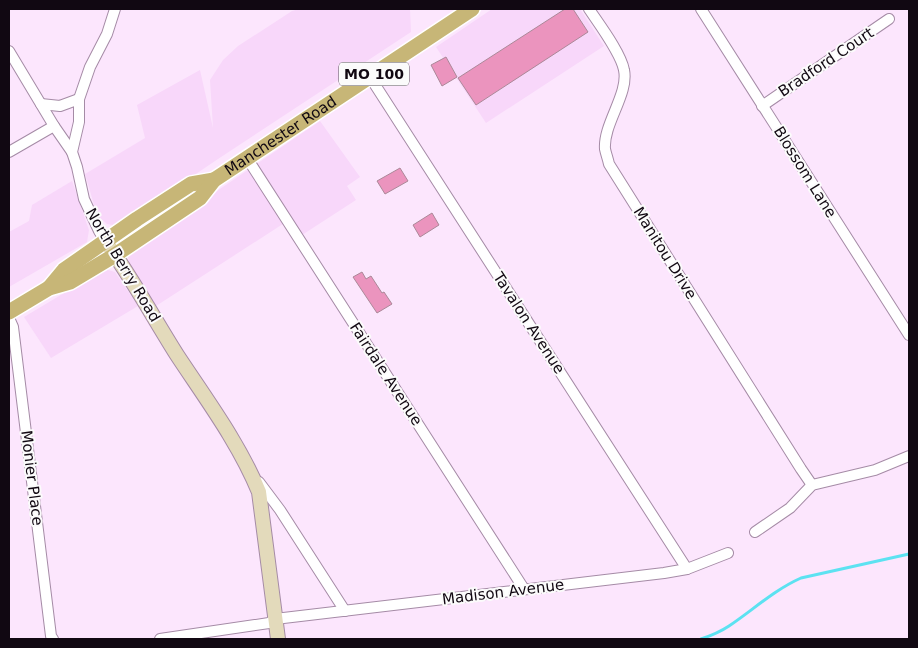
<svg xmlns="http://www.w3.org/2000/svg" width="918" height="648" font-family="'DejaVu Sans',sans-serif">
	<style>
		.built { fill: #f8d7fa }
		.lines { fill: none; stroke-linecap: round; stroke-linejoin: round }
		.stream { stroke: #5ce2f1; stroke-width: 3 }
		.building { fill: #eb94be; stroke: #ab8898 }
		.street-casing { stroke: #a58ba6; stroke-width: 12 }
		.secondary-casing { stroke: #a58ba6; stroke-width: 16 }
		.primary-casing { stroke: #fff; stroke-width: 18 }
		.street { stroke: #fff; stroke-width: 10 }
		.secondary { stroke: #e3dabb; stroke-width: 14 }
		.primary { stroke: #c7b677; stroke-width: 15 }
		.labels { text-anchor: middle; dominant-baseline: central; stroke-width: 4; stroke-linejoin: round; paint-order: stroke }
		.shield { fill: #fbfbfb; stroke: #575158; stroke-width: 1 }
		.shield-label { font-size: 14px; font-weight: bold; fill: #110812 }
		.street-label { font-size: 15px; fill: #110812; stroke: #fbfbfb }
	</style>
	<rect width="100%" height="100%" fill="#fce6fd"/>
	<g class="built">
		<path d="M 299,9 L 410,9 L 411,32 L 218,159 L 119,226 L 107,224 L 97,215 L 85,174 L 145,138 L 137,105 L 200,70 L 213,128 L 210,80 L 223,60 L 238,46 L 292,11 Z"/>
		<path d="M 492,9 L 580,9 L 604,46 L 486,123 L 436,47 Z"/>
		<path d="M 320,121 L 360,177 L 347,186 L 356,200 L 302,235 L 289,220 L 156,306 L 129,265 L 128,256 L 133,248 Z"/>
		<path d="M 72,181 L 89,230 L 87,242 L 9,287 L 9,232 L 29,221 L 32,205 Z"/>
		<path d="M 108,270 L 115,272 L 138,306 L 51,358 L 24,317 L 101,271 Z"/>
	</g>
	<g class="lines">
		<path class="stream" d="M 701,639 C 710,636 720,632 729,626 C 753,610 774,590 801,578 L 909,554"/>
	</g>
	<g class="building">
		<path d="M 565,9 L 573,9 L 588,32 L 476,105 L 458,78 Z"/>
		<path d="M 446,57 L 457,77 L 442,86 L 431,65 Z"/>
		<path d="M 400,168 L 408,181 L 385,194 L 377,181 Z"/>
		<path d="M 432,213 L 439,225 L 420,237 L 413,225 Z"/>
		<path d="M 362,272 L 366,279 L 371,276 L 382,293 L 384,292 L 392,304 L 377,313 L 353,277 Z"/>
	</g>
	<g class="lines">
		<defs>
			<g id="street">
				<path d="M 589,9 C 599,24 621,53 624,70 C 629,94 603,124 605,149 C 606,154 608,159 609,164 L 801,469 L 812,485"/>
				<path d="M 701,9 L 909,335"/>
				<path d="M 9,51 L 54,126 L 72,152"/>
				<path d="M 370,77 L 687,569"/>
				<path d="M 41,104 L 60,106 L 79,99"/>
				<path d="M 762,106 L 889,19"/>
				<path d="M 9,152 L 54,126"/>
				<path d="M 247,158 L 524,589"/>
				<path d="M 106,242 L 99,231 L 84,199 L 77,167 L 72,152 L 79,122 L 79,99 L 90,67 L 107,34 L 115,9"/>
				<path d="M 9,318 L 13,327 L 51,636 L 53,639"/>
				<path d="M 259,482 L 280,510 L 345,611"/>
				<path d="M 755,532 L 790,508 L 812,485 L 875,470 L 909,456"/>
				<path d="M 160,639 L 269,623 L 275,619 L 664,573 L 687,569 L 728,553"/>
			</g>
			<path id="secondary" d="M 106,242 C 132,278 153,317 177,355 C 206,399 239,443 259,492 L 278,639"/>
			<g id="primary">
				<path d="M 49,288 L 64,270 L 137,219 L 191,184 L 214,180"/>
				<path id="s1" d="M 9,312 L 49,288 L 70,282 L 115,255 L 200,198 L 214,180 L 472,9"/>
			</g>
		</defs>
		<use href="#street" class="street-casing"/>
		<use href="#secondary" class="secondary-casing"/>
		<use href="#primary" class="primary-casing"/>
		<use href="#street" class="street"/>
		<use href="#secondary" class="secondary"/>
		<use href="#primary" class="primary"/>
	</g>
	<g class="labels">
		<rect class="shield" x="339" y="62.5" width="70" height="23" rx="4"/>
		<g class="shield-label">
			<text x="374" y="74">MO 100</text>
		</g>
		<g class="street-label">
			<text transform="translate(826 62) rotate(-34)">Bradford Court</text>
			<text stroke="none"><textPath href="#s1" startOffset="326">Manchester Road</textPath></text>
			<text transform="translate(805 172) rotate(58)">Blossom Lane</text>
			<text transform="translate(665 253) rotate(58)">Manitou Drive</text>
			<text transform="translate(123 265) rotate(59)">North Berry Road</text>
			<text transform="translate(529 323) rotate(57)">Tavalon Avenue</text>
			<text transform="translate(386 374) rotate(57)">Fairdale Avenue</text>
			<text transform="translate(32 478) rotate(83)">Monier Place</text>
			<text transform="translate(503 592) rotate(-7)">Madison Avenue</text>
		</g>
	</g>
	<rect width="918" height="648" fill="none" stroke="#110812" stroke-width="20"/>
</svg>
